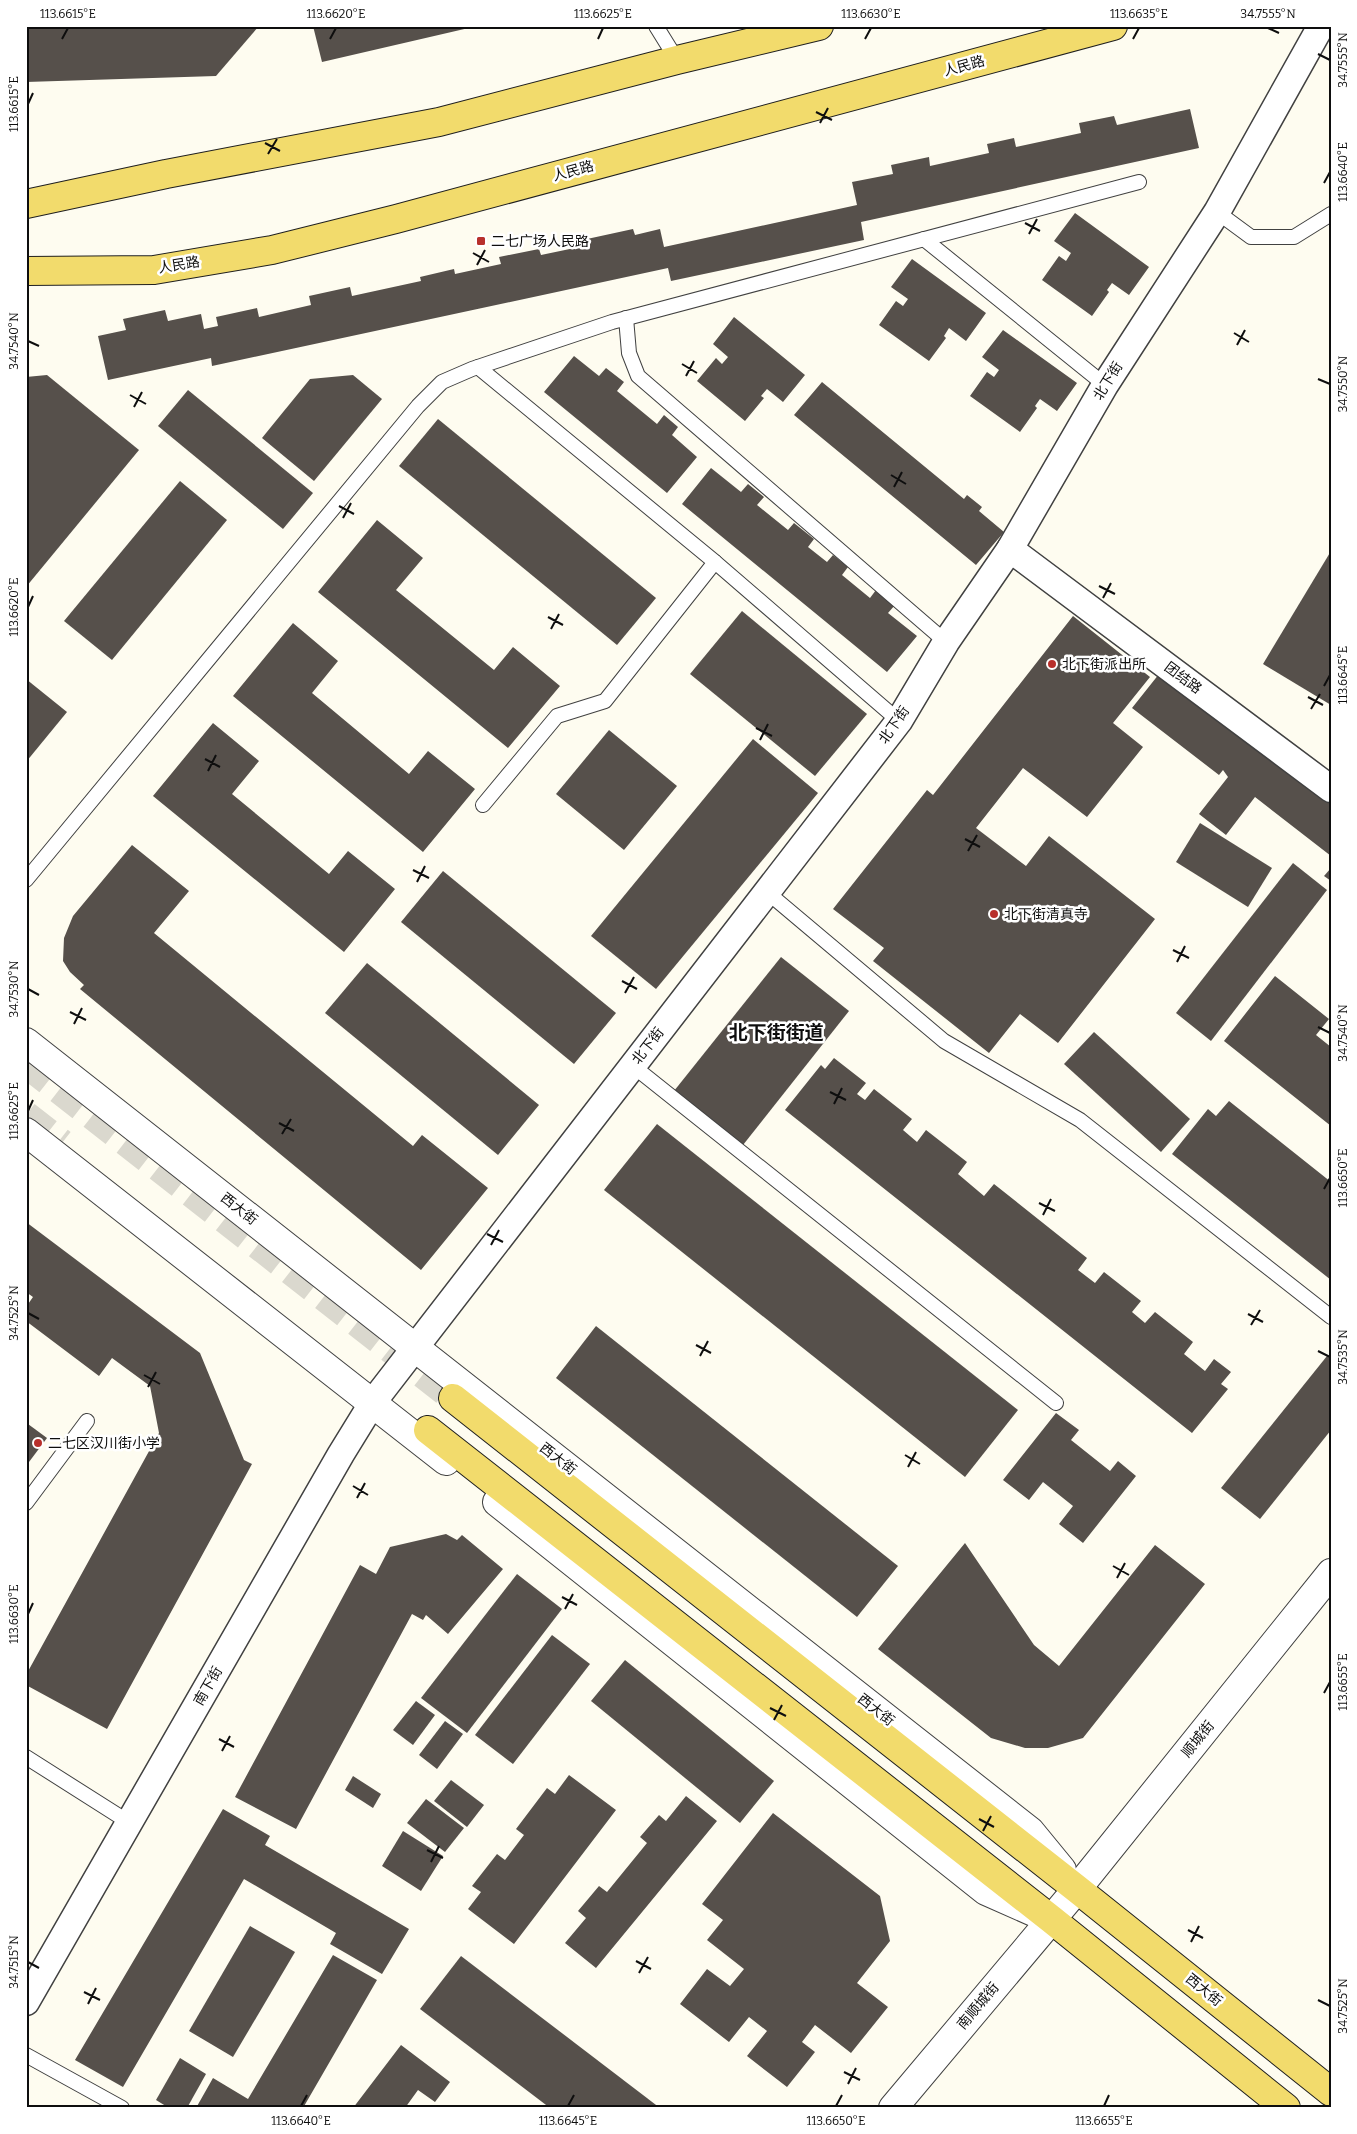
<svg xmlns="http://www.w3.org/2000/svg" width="1357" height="2134" font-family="Bitter,'Noto Sans SC',serif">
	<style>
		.building { fill: #56504b }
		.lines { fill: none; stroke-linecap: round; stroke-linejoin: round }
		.primary-tunnel { stroke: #dad8ce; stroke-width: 28; stroke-dasharray: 28 14; stroke-linecap: butt }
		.service-casing { stroke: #414141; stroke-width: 16 }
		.minor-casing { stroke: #414141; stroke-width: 29 }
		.tertiary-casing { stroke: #414141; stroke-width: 30 }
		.primary-casing { stroke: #1f1f1f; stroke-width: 30 }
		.service { stroke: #fff; stroke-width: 14 }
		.minor { stroke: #fff; stroke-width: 26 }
		.tertiary { stroke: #fff; stroke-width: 28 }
		.primary { stroke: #f2db6c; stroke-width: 28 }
		.ticks { fill: none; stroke: #0e0e0e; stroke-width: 2 }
		.poi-dot { fill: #b8302c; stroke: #fff; stroke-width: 2 }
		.labels { text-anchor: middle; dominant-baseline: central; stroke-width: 5; stroke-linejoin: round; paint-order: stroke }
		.street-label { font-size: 14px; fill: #0e0e0e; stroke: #fff }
		.poi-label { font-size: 14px; fill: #0e0e0e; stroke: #fff; text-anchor: start }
		.district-label { font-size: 19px; font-weight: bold; fill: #0e0e0e; stroke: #fff }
		.neatline { fill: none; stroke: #0e0e0e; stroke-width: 2 }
		.ticks-label { font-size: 12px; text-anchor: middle; fill: #0e0e0e }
	</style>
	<rect width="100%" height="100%" fill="#fefcf0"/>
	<g class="building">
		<path d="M 26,26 L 259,26 L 216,76 L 26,82 Z"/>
		<path d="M 313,26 L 473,26 L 473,27 L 322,62 Z"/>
		<path d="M 1190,109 L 1199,148 L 861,222 L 864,240 L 671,281 L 668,268 L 212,366 L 211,358 L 108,380 L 98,336 L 126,330 L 123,319 L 165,310 L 168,321 L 201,314 L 204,329 L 218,326 L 216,317 L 257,308 L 259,317 L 311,305 L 309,296 L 350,287 L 352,296 L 421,281 L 420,277 L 454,269 L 455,274 L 501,264 L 499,257 L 539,249 L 541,255 L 589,245 L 587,239 L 633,229 L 635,235 L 660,229 L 664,247 L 857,205 L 852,182 L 893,174 L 891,165 L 929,157 L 930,166 L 989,153 L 987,144 L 1014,138 L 1016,147 L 1081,133 L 1079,123 L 1114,116 L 1117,125 Z"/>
		<path d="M 1075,213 L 1149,267 L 1129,295 L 1112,283 L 1107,290 L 1109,292 L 1092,316 L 1042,280 L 1059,256 L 1066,261 L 1071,253 L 1054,241 Z"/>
		<path d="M 912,259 L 986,313 L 966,341 L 949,328 L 944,336 L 946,338 L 929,361 L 879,325 L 896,301 L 903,306 L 908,299 L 891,287 Z"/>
		<path d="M 734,317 L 805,375 L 783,402 L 767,389 L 761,396 L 764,398 L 745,421 L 697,381 L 716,358 L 722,364 L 728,357 L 713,344 Z"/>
		<path d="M 1003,330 L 1077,383 L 1057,411 L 1040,399 L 1035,406 L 1037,408 L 1020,432 L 970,396 L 987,372 L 994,377 L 999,370 L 982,357 Z"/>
		<path d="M 574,356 L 599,376 L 606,368 L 624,382 L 617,391 L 657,424 L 664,415 L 678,427 L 672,435 L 697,457 L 667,493 L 544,392 Z"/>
		<path d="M 47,375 L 139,450 L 26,587 L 26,377 Z"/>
		<path d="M 353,375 L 382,399 L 314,481 L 262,438 L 310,379 Z"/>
		<path d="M 822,382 L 964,499 L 967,495 L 982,507 L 979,511 L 1004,532 L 976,565 L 794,415 Z"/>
		<path d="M 188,390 L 313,493 L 283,529 L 158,426 Z"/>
		<path d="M 438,419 L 656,598 L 617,645 L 399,466 Z"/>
		<path d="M 711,468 L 741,492 L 748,484 L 764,497 L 757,505 L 788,530 L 794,523 L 814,539 L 808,547 L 827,562 L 833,555 L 848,567 L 842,575 L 870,598 L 876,590 L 895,605 L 888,613 L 917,636 L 887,672 L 682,504 Z"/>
		<path d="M 180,481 L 227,520 L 112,660 L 64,621 Z"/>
		<path d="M 377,520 L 423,558 L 396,590 L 494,670 L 513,647 L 560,686 L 508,748 L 318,592 Z"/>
		<path d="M 1331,551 L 1331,705 L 1263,664 Z"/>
		<path d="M 742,611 L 867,714 L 815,776 L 690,674 Z"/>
		<path d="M 1073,616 L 1150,677 L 1113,723 L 1143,747 L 1087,817 L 1023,768 L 976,828 L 1026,866 L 1049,836 L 1155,919 L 1058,1043 L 1020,1014 L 989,1053 L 873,961 L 884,948 L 833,909 L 927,790 L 933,795 Z"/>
		<path d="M 293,623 L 338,661 L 312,693 L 409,774 L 428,751 L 475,789 L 423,852 L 233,696 Z"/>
		<path d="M 1163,669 L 1331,799 L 1331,856 L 1255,797 L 1226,835 L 1199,814 L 1228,777 L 1223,770 L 1219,775 L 1132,708 Z"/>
		<path d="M 26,679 L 67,712 L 26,762 Z"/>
		<path d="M 213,723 L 259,761 L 232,794 L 329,874 L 348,851 L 395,889 L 344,952 L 153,796 Z"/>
		<path d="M 609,730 L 677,786 L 624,850 L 556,794 Z"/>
		<path d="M 753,739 L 818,793 L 656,989 L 591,936 Z"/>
		<path d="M 1200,823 L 1272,868 L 1248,907 L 1176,862 Z"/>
		<path d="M 132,845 L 189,891 L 154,933 L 413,1146 L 422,1135 L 488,1188 L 421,1270 L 80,989 L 84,985 L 70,972 L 63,961 L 64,938 L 73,916 Z"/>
		<path d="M 1293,863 L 1327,890 L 1211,1041 L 1176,1013 Z"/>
		<path d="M 1331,868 L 1331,881 L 1324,876 Z"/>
		<path d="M 443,871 L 616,1013 L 574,1064 L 401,922 Z"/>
		<path d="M 781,957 L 849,1011 L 743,1145 L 674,1091 Z"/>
		<path d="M 367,963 L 539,1105 L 498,1155 L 325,1013 Z"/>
		<path d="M 1275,976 L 1329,1019 L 1316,1035 L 1331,1047 L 1331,1126 L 1224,1041 Z"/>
		<path d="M 1094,1032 L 1190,1119 L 1161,1152 L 1064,1064 Z"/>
		<path d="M 834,1058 L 866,1083 L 857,1094 L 865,1100 L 874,1089 L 912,1119 L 903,1130 L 917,1142 L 926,1130 L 967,1162 L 958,1174 L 984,1196 L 994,1184 L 1087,1258 L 1078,1270 L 1095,1283 L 1104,1272 L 1141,1301 L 1132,1312 L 1145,1323 L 1155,1312 L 1193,1342 L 1184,1354 L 1205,1371 L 1214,1359 L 1231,1372 L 1221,1384 L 1228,1389 L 1192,1433 L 785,1110 L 821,1065 L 825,1069 Z"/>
		<path d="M 1229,1101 L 1331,1182 L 1331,1280 L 1172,1154 L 1208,1109 L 1216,1116 Z"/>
		<path d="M 657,1124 L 1018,1410 L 965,1477 L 604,1190 Z"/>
		<path d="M 26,1222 L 200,1353 L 244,1460 L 252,1464 L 107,1729 L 26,1685 L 26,1675 L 159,1433 L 150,1386 L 112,1358 L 99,1376 L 26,1321 L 26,1307 L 33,1297 L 26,1292 Z"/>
		<path d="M 596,1326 L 898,1566 L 857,1617 L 556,1378 Z"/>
		<path d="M 1327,1356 L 1331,1359 L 1331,1430 L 1260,1519 L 1221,1488 Z"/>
		<path d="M 1056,1413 L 1079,1430 L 1071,1440 L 1110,1471 L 1118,1461 L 1136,1476 L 1083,1543 L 1059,1524 L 1073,1506 L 1043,1482 L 1029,1500 L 1003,1480 Z"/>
		<path d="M 28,1424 L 47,1438 L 26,1466 L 26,1427 Z"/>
		<path d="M 446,1534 L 457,1540 L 462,1535 L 503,1569 L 448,1634 L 426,1615 L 423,1620 L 412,1614 L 296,1829 L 235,1797 L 360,1565 L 376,1574 L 390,1547 Z"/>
		<path d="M 965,1543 L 1034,1645 L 1059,1666 L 1155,1545 L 1205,1584 L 1083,1738 L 1048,1748 L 1025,1748 L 991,1738 L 878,1649 Z"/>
		<path d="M 517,1574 L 562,1609 L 467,1733 L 421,1698 Z"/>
		<path d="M 552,1635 L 590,1664 L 513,1764 L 475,1735 Z"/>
		<path d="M 625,1660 L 774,1781 L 740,1823 L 591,1701 Z"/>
		<path d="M 416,1701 L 435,1715 L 413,1745 L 393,1730 Z"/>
		<path d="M 445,1721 L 463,1734 L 437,1769 L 419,1755 Z"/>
		<path d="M 569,1775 L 616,1810 L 514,1944 L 468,1909 L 481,1892 L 472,1886 L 497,1854 L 505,1860 L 524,1835 L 516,1829 L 547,1788 L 555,1794 Z"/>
		<path d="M 353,1776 L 381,1794 L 373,1808 L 345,1790 Z"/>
		<path d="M 451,1780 L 484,1805 L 467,1827 L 434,1801 Z"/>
		<path d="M 686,1796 L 717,1821 L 596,1968 L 565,1943 L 586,1918 L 578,1911 L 599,1886 L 607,1892 L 647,1843 L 640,1837 L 659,1815 L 666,1821 Z"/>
		<path d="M 426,1799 L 464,1828 L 445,1852 L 407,1823 Z"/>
		<path d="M 223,1809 L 270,1836 L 265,1845 L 409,1929 L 382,1974 L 330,1944 L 336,1933 L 244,1879 L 123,2087 L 75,2060 Z"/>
		<path d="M 773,1813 L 880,1896 L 890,1941 L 857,1983 L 888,2007 L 851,2053 L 815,2025 L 802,2042 L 815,2052 L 787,2087 L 747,2056 L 767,2031 L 749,2017 L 729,2042 L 680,2004 L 707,1969 L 730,1986 L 744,1969 L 707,1940 L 723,1920 L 702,1904 Z"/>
		<path d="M 403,1831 L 443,1856 L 421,1891 L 382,1866 Z"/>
		<path d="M 250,1926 L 295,1952 L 233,2057 L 189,2031 Z"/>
		<path d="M 333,1955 L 377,1980 L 303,2108 L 196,2108 L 213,2078 L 248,2099 Z"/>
		<path d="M 461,1956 L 660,2108 L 550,2108 L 420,2009 Z"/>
		<path d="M 401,2045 L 450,2082 L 435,2102 L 418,2090 L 405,2108 L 353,2108 Z"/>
		<path d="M 180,2058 L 206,2074 L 187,2108 L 169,2108 L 156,2100 Z"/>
	</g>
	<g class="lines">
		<g class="primary-tunnel">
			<path d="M 26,1064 L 453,1398"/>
			<path d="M 26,1115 L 62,1143"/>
		</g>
		<defs>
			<g id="service">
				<path d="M 656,26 L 677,60"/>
				<path d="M 1217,212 L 1251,237 L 1294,237 L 1331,214"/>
				<path d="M 924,239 L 1105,385"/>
				<path d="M 626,318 L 629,353 L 638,376 L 946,642"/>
				<path d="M 478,367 L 715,562 L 899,721"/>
				<path d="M 483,805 L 557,716 L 605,701 L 715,562"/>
				<path d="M 26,880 L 418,406 L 442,382 L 472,369 L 612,322 L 1139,182"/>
				<path d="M 767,892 L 944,1041 L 1080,1120 L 1331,1317"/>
				<path d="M 633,1066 L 1056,1403"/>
				<path d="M 26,1503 L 87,1421"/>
				<path d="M 26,1757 L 130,1823"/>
				<path d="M 26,2055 L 122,2108"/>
			</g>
			<g id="minor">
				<path d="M 1010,549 L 1331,789"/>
				<path d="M 26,2002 L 341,1454 L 373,1402 L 899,721 L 946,642 L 1010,549 L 1105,385 L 1217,212 L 1321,26"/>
			</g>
			<g id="tertiary">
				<path d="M 26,1042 L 1030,1831 L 1062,1870"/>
				<path d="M 26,1132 L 446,1461"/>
				<path d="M 497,1502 L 986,1891 L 1038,1914"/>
				<path d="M 893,2108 L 1077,1889 L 1331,1573"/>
			</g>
			<g id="primary">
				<path d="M 26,204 L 166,174 L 439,122 L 677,60 L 819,26"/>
				<path d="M 26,271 L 154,270 L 272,250 L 396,219 L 1113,26"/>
				<path d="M 453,1398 L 1077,1889 L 1331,2092"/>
				<path d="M 428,1430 L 1051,1919 L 1286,2108"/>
			</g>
		</defs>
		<use href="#service" class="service-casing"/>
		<use href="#minor" class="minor-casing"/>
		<use href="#tertiary" class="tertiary-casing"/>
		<use href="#primary" class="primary-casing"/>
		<use href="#service" class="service"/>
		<use href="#minor" class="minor"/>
		<use href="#tertiary" class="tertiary"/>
		<use href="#primary" class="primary"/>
	</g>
	<path class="ticks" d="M 1268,28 L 1279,33M 62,39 L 68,28M 330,39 L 336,28M 598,39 L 603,28M 865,39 L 871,28M 1133,39 L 1139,28M 1318,54 L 1330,60M 28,104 L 33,93M 816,112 L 832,120M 820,123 L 828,108M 265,143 L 280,151M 268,154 L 277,139M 1324,183 L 1330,172M 1025,223 L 1040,231M 1029,234 L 1037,219M 473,253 L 489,262M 477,265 L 485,250M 1234,333 L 1249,342M 28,341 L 39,346M 1237,345 L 1245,330M 682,364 L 697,373M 686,376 L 694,361M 1318,379 L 1330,384M 130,395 L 146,404M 134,407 L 142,392M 891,475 L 906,484M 894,487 L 902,472M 339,506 L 354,514M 343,518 L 351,503M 1099,586 L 1115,594M 1103,598 L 1111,583M 28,607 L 33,596M 548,617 L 563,625M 551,629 L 559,614M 1324,686 L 1330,675M 1308,697 L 1323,705M 1311,709 L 1320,694M 756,728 L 772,736M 760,740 L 768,724M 205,759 L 220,767M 208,771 L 216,755M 965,839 L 980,847M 968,851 L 977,835M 413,870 L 429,878M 417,882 L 425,866M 1173,950 L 1189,958M 1177,962 L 1185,946M 622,981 L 637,989M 28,989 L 39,995M 625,993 L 634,977M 70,1012 L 86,1020M 74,1024 L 82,1008M 1318,1027 L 1330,1033M 830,1092 L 846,1100M 834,1104 L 842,1088M 28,1111 L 33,1100M 279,1123 L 294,1131M 282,1134 L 291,1119M 1324,1189 L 1330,1178M 1039,1203 L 1055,1211M 1043,1215 L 1051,1199M 487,1234 L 503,1242M 491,1245 L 499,1230M 28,1313 L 39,1319M 1248,1314 L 1263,1322M 1251,1325 L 1260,1310M 696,1345 L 711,1353M 1318,1351 L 1330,1357M 700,1356 L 708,1341M 144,1375 L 160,1384M 148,1387 L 156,1372M 905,1455 L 920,1464M 908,1467 L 916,1452M 353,1486 L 368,1495M 357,1498 L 365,1483M 1113,1566 L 1129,1575M 1117,1578 L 1125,1563M 562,1597 L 577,1605M 565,1609 L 573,1594M 28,1614 L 33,1603M 1324,1693 L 1330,1682M 770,1708 L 786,1716M 774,1720 L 782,1705M 219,1739 L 234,1747M 222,1751 L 230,1736M 979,1819 L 994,1827M 983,1831 L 991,1816M 427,1850 L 443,1858M 431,1862 L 439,1846M 1188,1930 L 1203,1938M 1191,1942 L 1199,1926M 636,1961 L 651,1969M 28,1962 L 39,1968M 639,1973 L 648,1957M 84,1992 L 100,2000M 1318,2000 L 1330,2006M 88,2004 L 96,1988M 844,2072 L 860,2080M 848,2084 L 856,2068M 301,2106 L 307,2095M 568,2106 L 574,2095M 836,2106 L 842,2095M 1104,2106 L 1109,2095"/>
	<g class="poi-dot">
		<rect x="476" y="236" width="10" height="10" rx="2.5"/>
		<circle cx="1052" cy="664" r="5"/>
		<circle cx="994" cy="914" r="5"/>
		<circle cx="38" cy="1443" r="5"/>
	</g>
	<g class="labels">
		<g class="street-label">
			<text transform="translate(964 66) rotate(-15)">人民路</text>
			<text transform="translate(573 171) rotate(-15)">人民路</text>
			<text transform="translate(179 265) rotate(-9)">人民路</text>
			<text transform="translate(1108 381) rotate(-58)">北下街</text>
			<text transform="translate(1183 678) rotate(37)">团结路</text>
			<text transform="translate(894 725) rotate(-55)">北下街</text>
			<text transform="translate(648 1046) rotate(-52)">北下街</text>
			<text transform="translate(239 1209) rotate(38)">西大街</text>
			<text transform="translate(558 1459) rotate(38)">西大街</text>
			<text transform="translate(208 1686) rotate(-60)">南下街</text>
			<text transform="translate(876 1710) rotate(38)">西大街</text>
			<text transform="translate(1198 1739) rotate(-51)">顺城街</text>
			<text transform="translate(1204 1990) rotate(39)">西大街</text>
			<text transform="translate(978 2006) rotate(-50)">南顺城街</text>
		</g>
		<g class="poi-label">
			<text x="491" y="241">二七广场人民路</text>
			<text x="1062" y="664">北下街派出所</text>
			<text x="1004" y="914">北下街清真寺</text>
			<text x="48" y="1443">二七区汉川街小学</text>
		</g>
		<g class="district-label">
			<text x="776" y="1032">北下街街道</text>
		</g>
	</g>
	<rect width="1357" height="2134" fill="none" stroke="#ffffff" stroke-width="55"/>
	<rect x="28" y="28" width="1302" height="2078" class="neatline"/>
	<g class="ticks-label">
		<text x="68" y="18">113.6615°E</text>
		<text x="336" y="18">113.6620°E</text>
		<text x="603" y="18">113.6625°E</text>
		<text x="871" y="18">113.6630°E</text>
		<text x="1139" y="18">113.6635°E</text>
		<text x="1268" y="18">34.7555°N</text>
		<text transform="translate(1343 60) rotate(-90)" y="4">34.7555°N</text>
		<text transform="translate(14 104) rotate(-90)" y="4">113.6615°E</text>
		<text transform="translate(1343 172) rotate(-90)" y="4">113.6640°E</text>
		<text transform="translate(14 341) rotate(-90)" y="4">34.7540°N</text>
		<text transform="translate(1343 384) rotate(-90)" y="4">34.7550°N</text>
		<text transform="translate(14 607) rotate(-90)" y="4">113.6620°E</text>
		<text transform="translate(1343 675) rotate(-90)" y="4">113.6645°E</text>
		<text transform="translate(14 989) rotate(-90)" y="4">34.7530°N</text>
		<text transform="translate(1343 1033) rotate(-90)" y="4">34.7540°N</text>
		<text transform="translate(14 1111) rotate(-90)" y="4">113.6625°E</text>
		<text transform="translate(1343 1178) rotate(-90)" y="4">113.6650°E</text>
		<text transform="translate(14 1313) rotate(-90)" y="4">34.7525°N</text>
		<text transform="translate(1343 1357) rotate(-90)" y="4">34.7535°N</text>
		<text transform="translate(14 1614) rotate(-90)" y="4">113.6630°E</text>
		<text transform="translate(1343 1682) rotate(-90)" y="4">113.6655°E</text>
		<text transform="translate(14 1962) rotate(-90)" y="4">34.7515°N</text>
		<text transform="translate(1343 2006) rotate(-90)" y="4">34.7525°N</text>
		<text x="301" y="2125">113.6640°E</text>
		<text x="568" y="2125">113.6645°E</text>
		<text x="836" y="2125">113.6650°E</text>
		<text x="1104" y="2125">113.6655°E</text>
	</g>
</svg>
